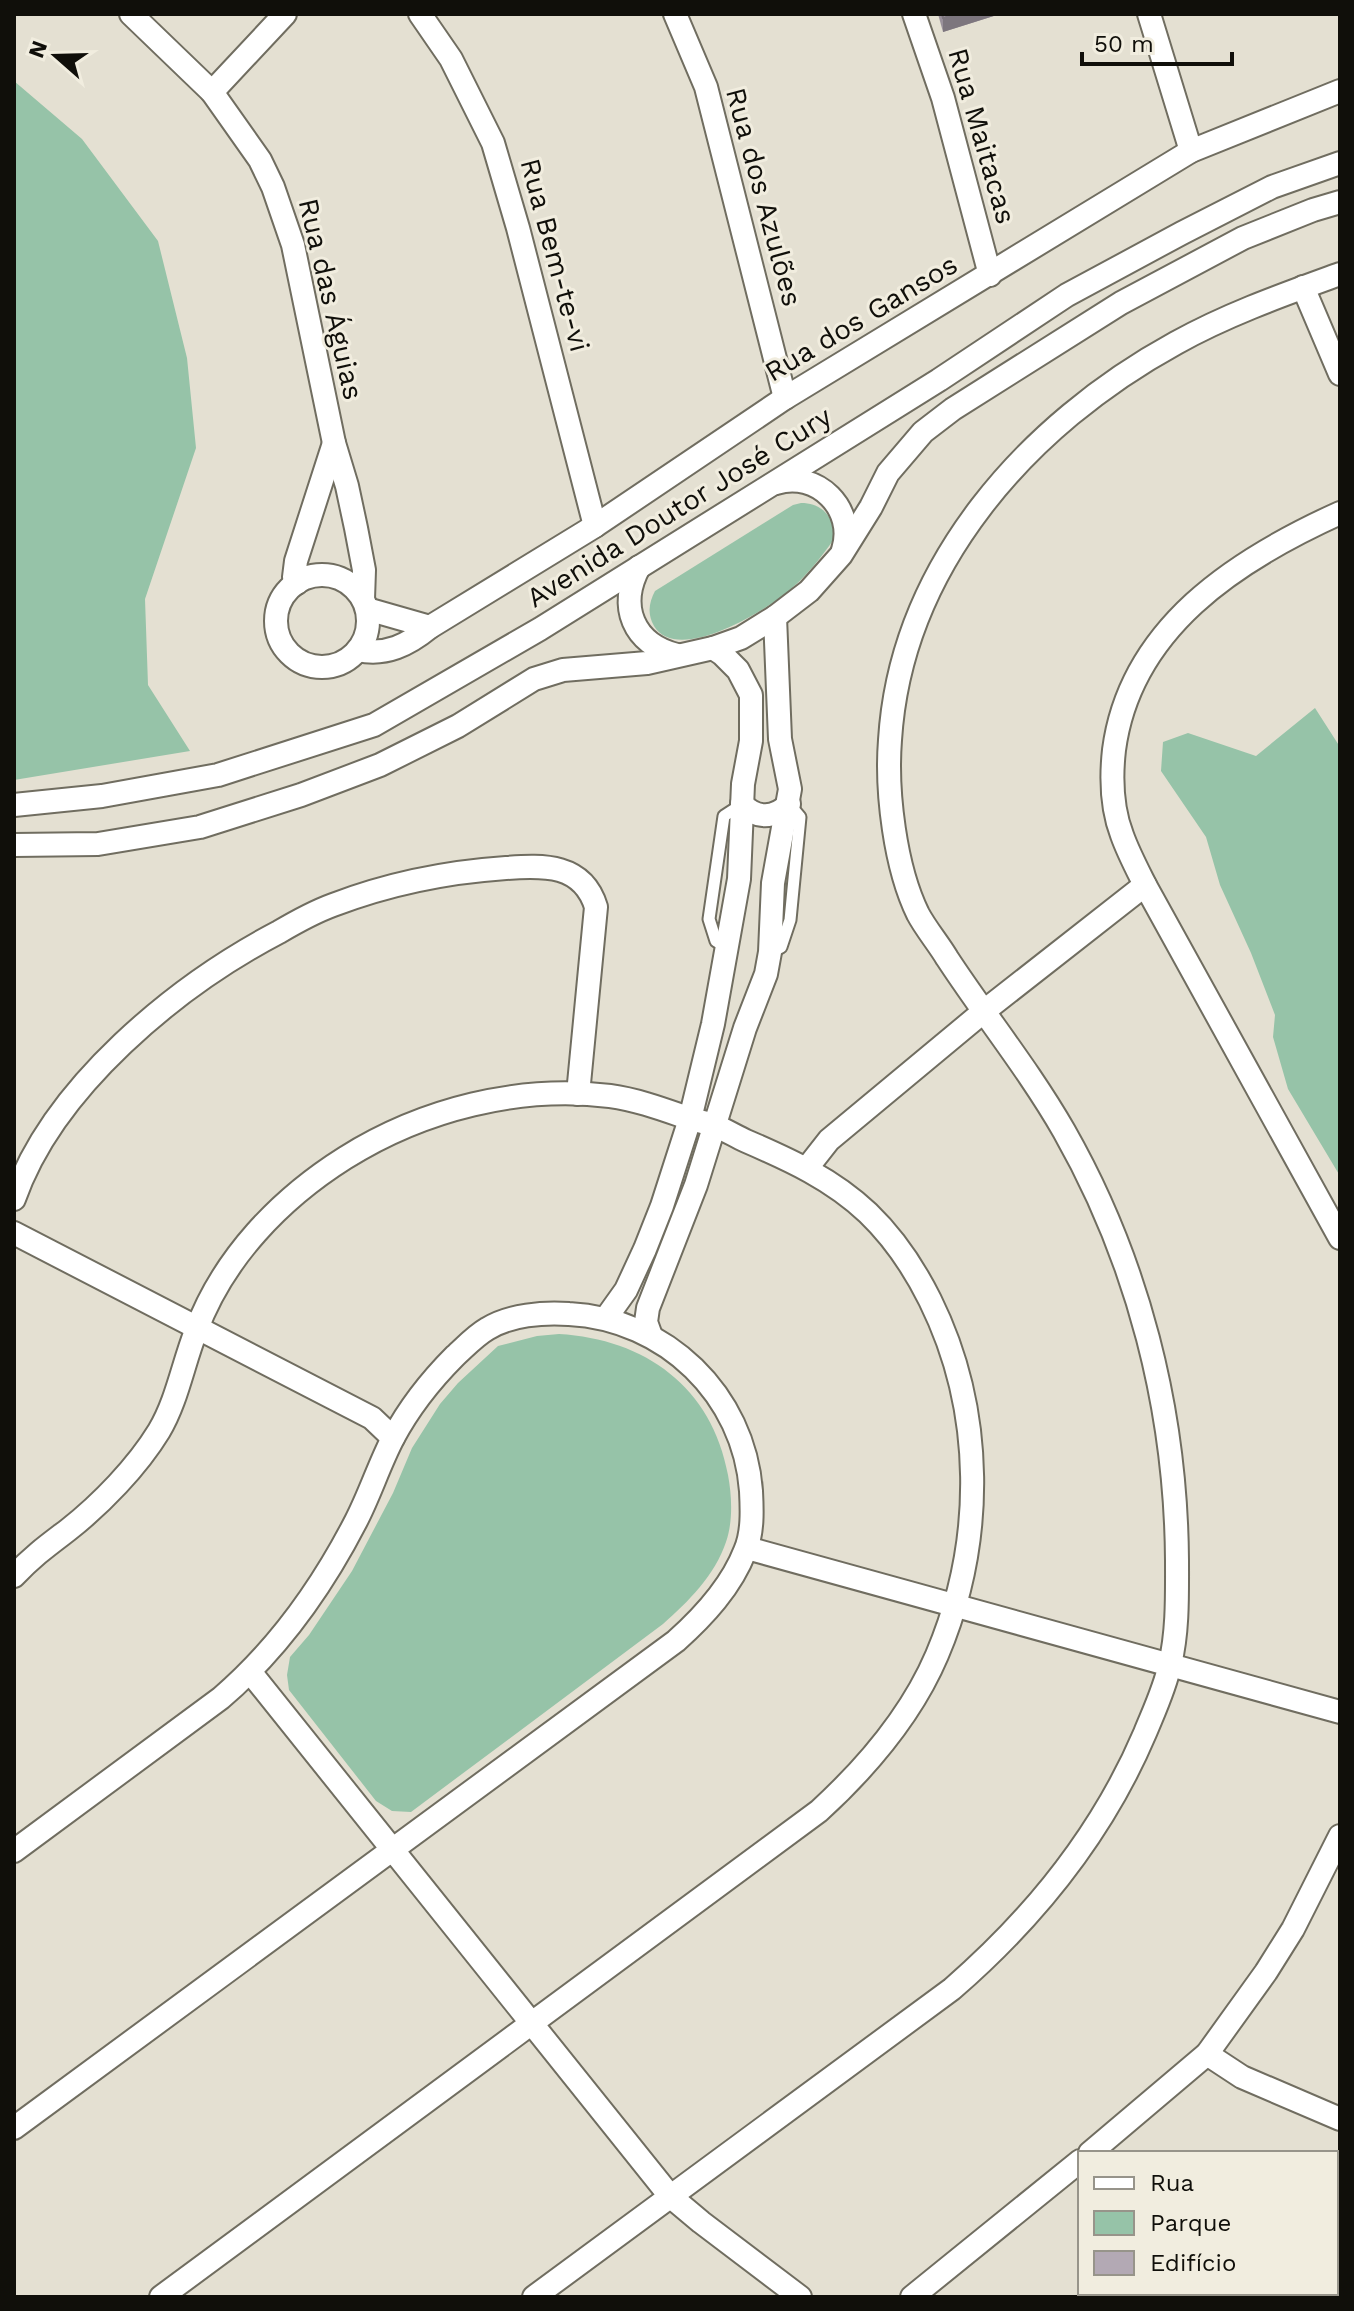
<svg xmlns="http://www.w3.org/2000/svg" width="1354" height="2311" font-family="'Work Sans',sans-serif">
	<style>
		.green { fill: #96c3a8 }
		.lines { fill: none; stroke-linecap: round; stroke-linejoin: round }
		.service-casing { stroke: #706d60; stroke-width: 15 }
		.minor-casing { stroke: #706d60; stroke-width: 26 }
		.service { stroke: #fff; stroke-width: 11 }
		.minor { stroke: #fff; stroke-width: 22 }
		.wall { fill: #9a919b }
		.shaded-wall { fill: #7d767e }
		.building { fill: #b3a9b4; stroke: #7d767e; stroke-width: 2 }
		.labels { text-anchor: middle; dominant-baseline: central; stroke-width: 6; stroke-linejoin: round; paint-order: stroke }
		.street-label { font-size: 28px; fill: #100f0a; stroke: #f1eddf }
	</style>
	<rect width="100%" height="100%" fill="#e4e0d2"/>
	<g class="green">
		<path d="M 14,81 L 82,139 L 158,241 L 187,358 L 196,448 L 145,599 L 148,685 L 190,751 L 14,780 Z"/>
		<path d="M 801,503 C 822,503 835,517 834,539 C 820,559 805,578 785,594 C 761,613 677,664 654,626 C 647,614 649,602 655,591 L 793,505 Z"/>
		<path d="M 1315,708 L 1340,747 L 1340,1176 L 1288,1089 L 1273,1037 L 1275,1015 L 1251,953 L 1220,885 L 1206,837 L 1161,771 L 1163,742 L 1188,733 L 1256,756 Z"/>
		<path d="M 559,1334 C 645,1339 712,1387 728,1475 C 732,1496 733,1522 726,1542 C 715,1575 688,1602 663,1624 L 411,1812 L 392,1811 L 376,1801 L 289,1690 L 287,1675 L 290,1657 L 309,1635 L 352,1571 L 393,1493 L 412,1448 L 440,1404 L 458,1383 L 498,1346 L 537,1336 Z"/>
	</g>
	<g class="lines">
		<defs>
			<g id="service">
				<path d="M 728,948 L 716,941 L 709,919 L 724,816 L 741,805"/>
				<path d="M 771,952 L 781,947 L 790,920 L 800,817 L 789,804"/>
			</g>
			<g id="minor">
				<path d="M 131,14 L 212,92 L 260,160 L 273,187 L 293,245 L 334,443 L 347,486 L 356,528 L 364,570 L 363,599"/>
				<path d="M 420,14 L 451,59 L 493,143 L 518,228 L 595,526"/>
				<path d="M 675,14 L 706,87 L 785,398"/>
				<path d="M 914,14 L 943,98 L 990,275"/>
				<path d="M 1149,14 L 1191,151"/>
				<path d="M 212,92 L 285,14"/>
				<path d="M 1303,287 L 1340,374"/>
				<path d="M 776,483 C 817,470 856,509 843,550"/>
				<path d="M 1340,513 C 1236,560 1130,628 1114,750 C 1111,777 1112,809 1122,835 C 1128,852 1137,869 1145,885 L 1340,1238"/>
				<path d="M 639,567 C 618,606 633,644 677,655"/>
				<circle cx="322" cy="621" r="46"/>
				<path d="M 297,583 L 294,577 L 296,561 L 334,443"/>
				<path d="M 367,609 L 430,627"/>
				<path d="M 358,650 C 386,656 408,645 430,627 L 595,526 L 785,398 L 1191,151 L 1340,91"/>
				<path d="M 742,804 C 756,819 774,819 789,804"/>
				<path d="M 14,805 L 102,796 L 218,775 L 374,725 L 540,629 L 939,380 L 1067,295 L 1182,233 L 1272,187 L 1340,163"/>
				<path d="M 14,845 L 98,844 L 200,827 L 301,795 L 380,765 L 458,726 L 534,679 L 563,670 L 647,663 L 713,648 L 741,638 L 775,617 L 809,591 L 841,555 L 871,507 L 888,473 L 923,432 L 953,409 L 1121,303 L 1243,238 L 1313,210 L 1340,202"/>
				<path d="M 807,1168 L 829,1140 L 983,1012 L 1145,885"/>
				<path d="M 14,1199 C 53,1087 176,986 279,932 C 296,922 314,912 333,905 C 388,884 447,872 506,868 C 544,865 583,864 596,907 L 578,1094"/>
				<path d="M 14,1233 L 372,1418 L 393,1438"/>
				<path d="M 606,1318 L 626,1290 L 645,1249 L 662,1206 L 690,1119 L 713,1024 L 739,879 L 743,784 L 751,741 L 751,695 L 738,670 L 722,654 L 713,648"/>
				<path d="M 651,1336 L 646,1322 L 648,1308 L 696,1185 L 745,1028 L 766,974 L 770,952 L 773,883 L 790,789 L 780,739 L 775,617"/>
				<path d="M 747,1548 L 1340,1712"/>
				<path d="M 14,1576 C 33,1556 47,1546 68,1530 C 101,1504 137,1467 159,1431 C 177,1401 183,1364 196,1331 C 223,1258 280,1199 345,1158 C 423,1109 519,1085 610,1096 C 638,1100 662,1109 688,1118 C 696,1121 705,1122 713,1125 C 724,1129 735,1136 746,1141 C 790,1160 832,1179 868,1213 C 894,1238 914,1268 930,1300 C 985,1411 985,1542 937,1655 C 911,1716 867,1767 819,1811 L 161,2297"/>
				<path d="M 251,1673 L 670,2196 L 701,2222 L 800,2297"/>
				<path d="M 14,1851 L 221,1698 C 278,1649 322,1587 356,1521 C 370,1494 379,1465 393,1438 C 409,1408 431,1380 455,1356 C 465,1347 475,1336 487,1329 C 509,1315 544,1312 569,1314 C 666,1319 744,1395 751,1491 C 752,1510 753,1533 745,1551 C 731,1587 704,1616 676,1641 L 14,2128"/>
				<path d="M 1207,2054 L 1242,2077 L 1340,2119"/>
				<path d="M 1090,2153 L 1207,2054 L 1266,1972 L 1293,1929 L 1340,1836"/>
				<path d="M 534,2297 L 952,1989 C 1035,1917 1102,1834 1145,1733 C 1154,1711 1165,1688 1170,1664 C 1178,1631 1177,1594 1177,1560 C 1176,1410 1138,1261 1064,1131 C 1029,1070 985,1016 947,958 C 938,943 926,929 918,914 C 895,867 886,792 890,740 C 901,565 1028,424 1176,343 C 1228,314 1285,294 1340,274"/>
				<path d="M 912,2297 L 1080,2161"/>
			</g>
		</defs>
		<use href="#service" class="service-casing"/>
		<use href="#minor" class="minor-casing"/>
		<use href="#service" class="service"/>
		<use href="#minor" class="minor"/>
	</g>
	<path class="wall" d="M 938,14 L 1000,14 L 943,32 Z"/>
	<path class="shaded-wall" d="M 956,14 L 1000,14 L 943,32 L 943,18 Z"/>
	<path class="building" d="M 942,14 L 956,14 L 943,18 Z"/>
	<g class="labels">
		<g class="street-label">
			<text transform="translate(982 136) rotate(74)">Rua Maitacas</text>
			<text transform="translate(764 197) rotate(75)">Rua dos Azulões</text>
			<text transform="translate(555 255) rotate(75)">Rua Bem-te-vi</text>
			<text transform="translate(331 299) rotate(77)">Rua das Águias</text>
			<text transform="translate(861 318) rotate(-31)">Rua dos Gansos</text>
			<text transform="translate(679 507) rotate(-32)">Avenida Doutor José Cury</text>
		</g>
	</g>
	<rect width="1354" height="2311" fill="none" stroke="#100f0a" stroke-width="32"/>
	<rect x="1078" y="2151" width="260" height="144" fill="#f1eddf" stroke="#97948a" stroke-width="2"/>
	<rect x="1094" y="2177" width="40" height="12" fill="#ffffff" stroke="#97948a" stroke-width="2"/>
	<text x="1150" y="2191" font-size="24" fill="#100f0a">Rua</text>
	<rect x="1094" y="2211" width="40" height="24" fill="#96c3a8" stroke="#97948a" stroke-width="2"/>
	<text x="1150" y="2231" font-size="24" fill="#100f0a">Parque</text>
	<rect x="1094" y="2251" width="40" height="24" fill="#b3a9b4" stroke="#97948a" stroke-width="2"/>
	<text x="1150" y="2271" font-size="24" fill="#100f0a">Edifício</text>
	<g transform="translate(56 56) rotate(290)" stroke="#f1eddf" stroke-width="6" paint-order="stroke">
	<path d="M0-6L14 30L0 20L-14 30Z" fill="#100f0a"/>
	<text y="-12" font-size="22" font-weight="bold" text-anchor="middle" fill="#100f0a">N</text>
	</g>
	<path d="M1082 52v12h150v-12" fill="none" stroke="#100f0a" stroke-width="4"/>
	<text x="1094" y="52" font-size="24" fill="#100f0a" stroke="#f1eddf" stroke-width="6" paint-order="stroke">50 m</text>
</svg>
